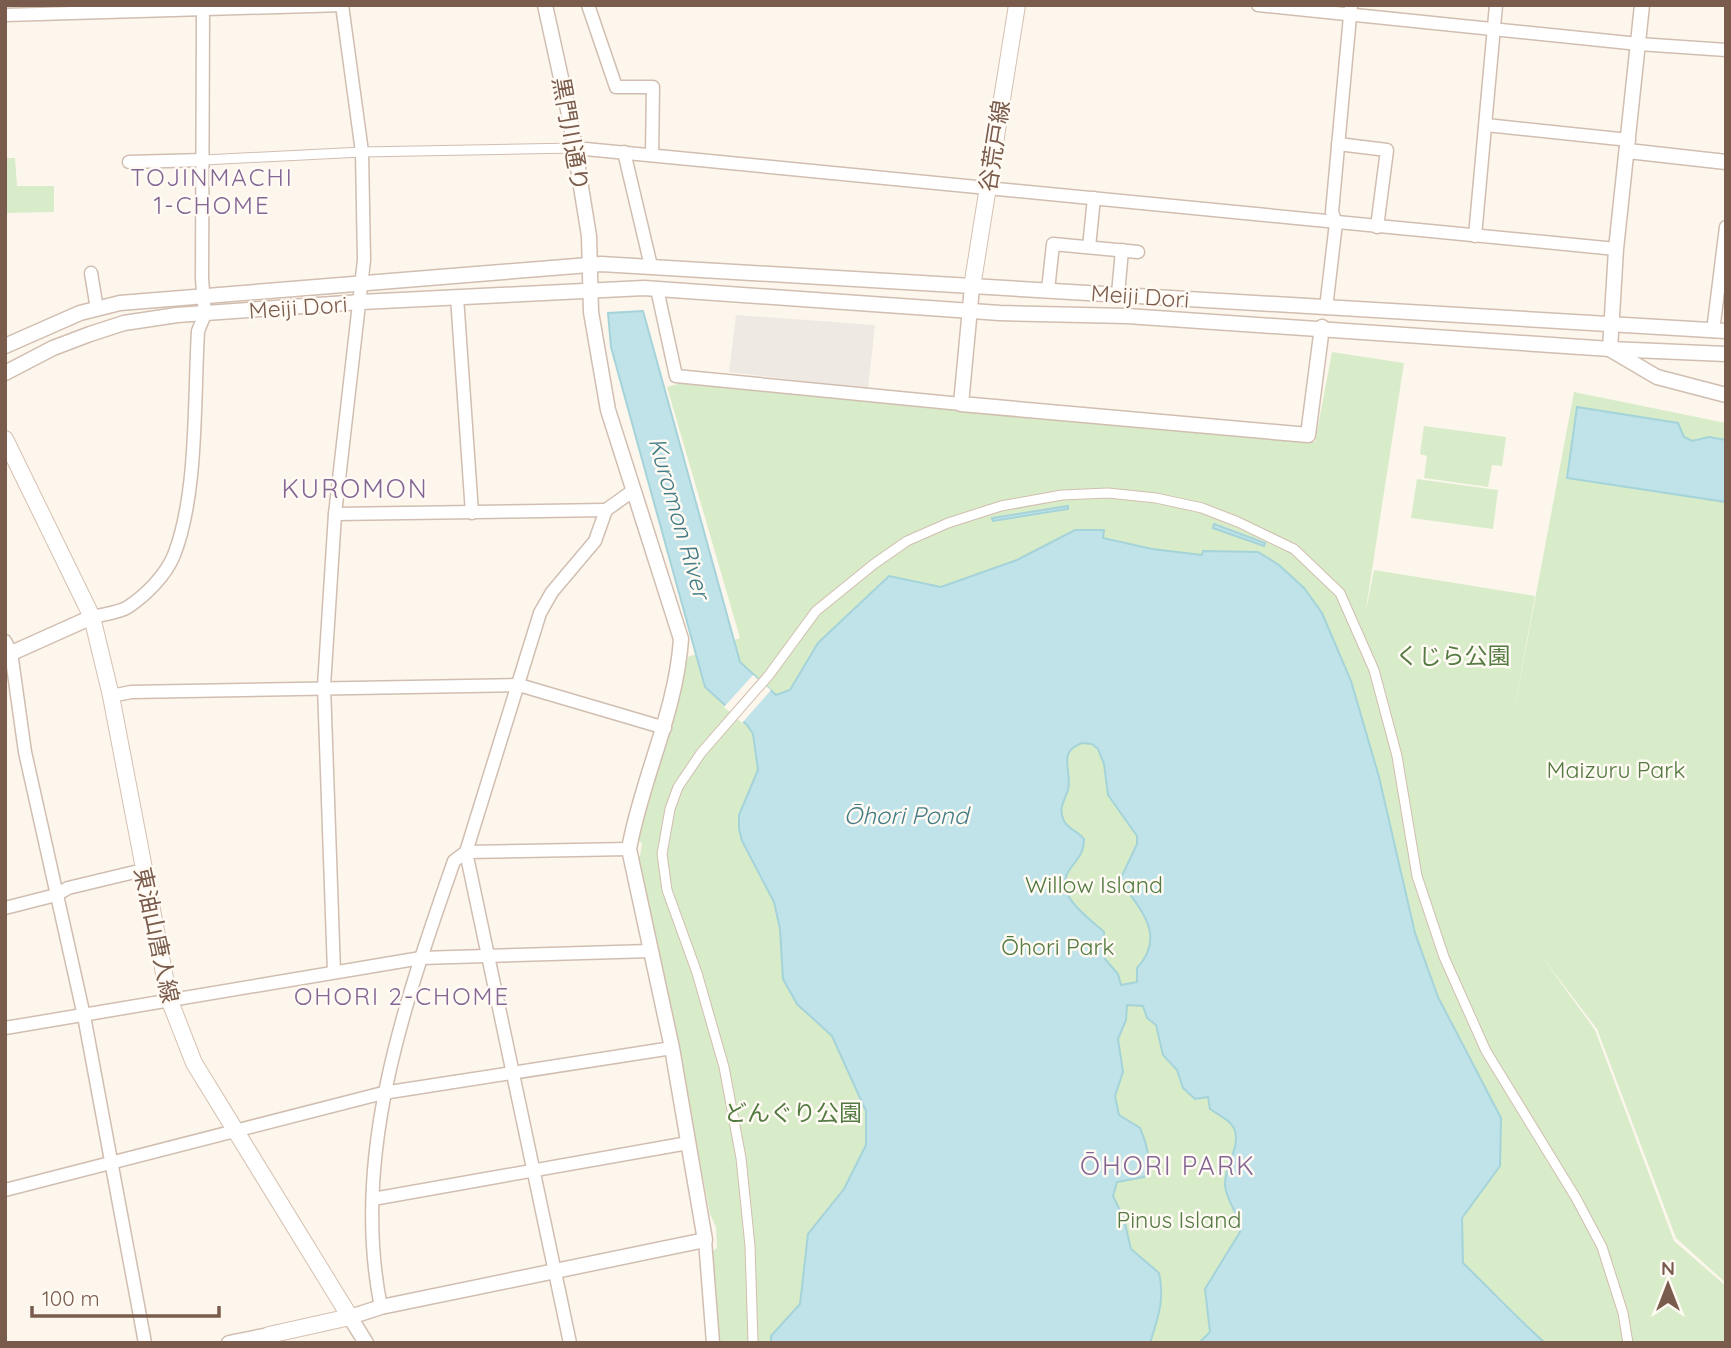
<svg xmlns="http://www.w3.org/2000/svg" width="1731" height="1348" font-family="Quicksand,'Noto Sans JP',sans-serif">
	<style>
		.industrial { fill: #efe9e4 }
		.green { fill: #d8ecc9 }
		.water { fill: #bfe3e8; stroke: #a5d3da; stroke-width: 2; fill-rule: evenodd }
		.pier { fill: #fdf6ec }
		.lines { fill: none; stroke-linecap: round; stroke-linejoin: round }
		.pedestrian-casing { stroke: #d1beb0; stroke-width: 11 }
		.minor-casing { stroke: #d1beb0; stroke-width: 15 }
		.tertiary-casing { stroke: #d1beb0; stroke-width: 17 }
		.secondary-casing { stroke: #d6c0b0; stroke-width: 18 }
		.pedestrian { stroke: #fff; stroke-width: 9 }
		.minor { stroke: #fff; stroke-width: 12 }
		.tertiary { stroke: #fff; stroke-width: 14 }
		.secondary { stroke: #fff; stroke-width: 16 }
		.labels { text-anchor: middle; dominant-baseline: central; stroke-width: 5; stroke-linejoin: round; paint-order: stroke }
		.street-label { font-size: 23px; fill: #7a5c4d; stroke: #fffaf3 }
		.park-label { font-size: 23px; fill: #537a41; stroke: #fffaf3 }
		.neighbourhood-label { font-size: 24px; letter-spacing: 2px; fill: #846695; stroke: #fffaf3 }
		.water-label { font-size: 24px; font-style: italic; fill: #437c86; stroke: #fffaf3 }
		.quarter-label { font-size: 26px; letter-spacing: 2px; fill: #846695; stroke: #fffaf3 }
	</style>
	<rect width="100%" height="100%" fill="#fdf6ec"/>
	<path class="industrial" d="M 736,315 L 875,325 L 868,389 L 729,372 Z"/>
	<g class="green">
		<path d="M 5,158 L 15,158 L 17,186 L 54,186 L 54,212 L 5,213 Z"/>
		<path d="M 1332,352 L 1404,363 L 1365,615 L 1374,570 L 1535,596 L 1509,738 L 1574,392 L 1726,423 L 1726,1283 L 1676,1238 L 1597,1029 L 1540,954 L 1595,1030 L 1674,1241 L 1726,1286 L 1726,1343 L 719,1343 L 710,1253 L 717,1248 L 716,1227 L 710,1214 L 696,1141 L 632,857 L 640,856 L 642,843 L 638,841 L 638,832 L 688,657 L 740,638 L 667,387 L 681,383 L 781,389 L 1315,442 Z"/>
		<path d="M 1424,426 L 1506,437 L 1502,466 L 1492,465 L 1488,487 L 1424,478 L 1427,456 L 1420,454 Z"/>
		<path d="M 1417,479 L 1498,490 L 1493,529 L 1411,518 Z"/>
	</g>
	<g class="water">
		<path d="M 643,311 L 740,662 L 776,695 L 790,690 L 818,643 L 889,576 L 941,587 L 1017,560 L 1075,530 L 1104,530 L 1103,538 L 1152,549 L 1202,555 L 1203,551 L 1258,552 L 1279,565 L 1304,588 L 1322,613 L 1351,681 L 1379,777 L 1415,933 L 1438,997 L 1501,1118 L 1500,1166 L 1462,1218 L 1463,1263 C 1491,1290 1516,1317 1545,1343 L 1199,1343 L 1210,1332 L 1205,1289 L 1240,1232 C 1241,1215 1226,1202 1225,1185 C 1224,1166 1240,1149 1235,1131 C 1232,1121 1219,1115 1210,1109 L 1208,1097 L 1195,1099 L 1183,1088 L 1177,1070 L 1163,1055 L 1156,1025 L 1147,1018 L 1143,1006 L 1127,1005 L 1126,1020 L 1118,1039 L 1123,1072 L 1115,1096 L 1119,1115 L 1140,1128 C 1146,1142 1154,1164 1144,1177 L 1117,1182 L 1113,1196 L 1124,1219 L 1131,1249 L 1159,1273 C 1165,1299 1158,1318 1150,1343 L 771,1343 L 771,1336 L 800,1304 L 808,1234 L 844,1189 L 866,1145 L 866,1111 L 832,1036 L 797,1004 L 783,979 L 780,929 L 774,902 L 742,841 L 739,829 L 739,815 L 758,770 L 753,734 L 747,725 L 705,687 L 611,347 L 608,313 ZM 1082,743 L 1092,744 L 1098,749 L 1104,764 L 1108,795 L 1137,836 L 1137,844 L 1120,880 C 1138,908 1168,934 1137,968 L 1137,982 L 1121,985 L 1118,974 L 1105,959 L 1104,932 C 1087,916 1052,894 1070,869 C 1078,858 1084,853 1084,839 C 1079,832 1068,829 1064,821 C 1058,808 1064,802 1068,790 C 1073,772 1056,752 1082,743 Z"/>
		<path d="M 1577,407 L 1678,423 L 1684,437 L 1692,441 L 1709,437 L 1726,440 L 1726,502 L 1567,478 Z"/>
		<path d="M 1068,506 L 1068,509 L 993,521 L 992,518 Z"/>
		<path d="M 1214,524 L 1265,543 L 1264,546 L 1213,528 Z"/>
	</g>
	<path class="pier" d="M 753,675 L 771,690 L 742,723 L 724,707 Z"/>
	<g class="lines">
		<defs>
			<g id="pedestrian">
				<path d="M 204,160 L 362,152 L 575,148"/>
				<path d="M 753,1343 L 750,1246 L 741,1158 L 724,1067 L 697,973 L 667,890 L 662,854 L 670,809 L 678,787 L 701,753 L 769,675 L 816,611 L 874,564 L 907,541 L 948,523 L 1001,506 L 1062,495 L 1108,493 L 1156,498 L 1202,508 L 1238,522 L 1294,549 L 1340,593 L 1374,670 L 1397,756 L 1417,876 L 1444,957 L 1486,1051 L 1576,1198 L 1602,1247 L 1623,1313 L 1628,1343"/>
			</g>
			<g id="minor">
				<path d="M 588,5 L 616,87 L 653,87 L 652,155"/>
				<path d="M 1258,5 L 1639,44 L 1726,50"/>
				<path d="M 5,15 L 343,5"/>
				<path d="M 1486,125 L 1629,140"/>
				<path d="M 1338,144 L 1387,150 L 1377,227"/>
				<path d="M 575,148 L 1616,249"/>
				<path d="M 624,152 L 651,266"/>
				<path d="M 129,162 L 204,160"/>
				<path d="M 1475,236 L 1496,5"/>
				<path d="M 1089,247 L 1094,198"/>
				<path d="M 91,273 L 97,309"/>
				<path d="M 657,289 L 676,376 L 961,404"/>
				<path d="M 1048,290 L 1053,244 L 1138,252"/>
				<path d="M 1118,294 L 1122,250"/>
				<path d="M 457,297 L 472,513"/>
				<path d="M 1326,308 L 1336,223 L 1332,212 L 1351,5"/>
				<path d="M 1713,331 L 1726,227"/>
				<path d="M 335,514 L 606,510"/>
				<path d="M 92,617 C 103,614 119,613 128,607 C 146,595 166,575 174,555 C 198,494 194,397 198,331 L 205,314 L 202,279 L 203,9"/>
				<path d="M 5,641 L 11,652 L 25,752 L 84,1016 L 145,1343"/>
				<path d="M 111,696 L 131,692 L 519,685 L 665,728"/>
				<path d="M 5,908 L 56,895 L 68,888 L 143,870"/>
				<path d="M 334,972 L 324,686 L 335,514 L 364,260 L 362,152 L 342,5"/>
				<path d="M 5,1028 L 421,958 L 650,951"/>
				<path d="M 5,1190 L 383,1093 L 672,1048"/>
				<path d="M 373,1199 L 688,1143"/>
				<path d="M 705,1240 L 713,1343"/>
				<path d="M 381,1307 C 350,1156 405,1002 454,861 L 466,852 L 629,849"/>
				<path d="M 570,1343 L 466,852 L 540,613 L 552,592 L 595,541 L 606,510 L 634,490"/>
			</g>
			<g id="tertiary">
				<path d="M 1628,151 L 1726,162"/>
				<path d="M 972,287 L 961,404 L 1308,435 L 1322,327"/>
				<path d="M 5,346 L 80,313 L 120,303 L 601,264 L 1726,331"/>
				<path d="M 1610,349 L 1616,249 L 1642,5"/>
				<path d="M 1611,350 L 1657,377 L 1726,395"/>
				<path d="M 5,373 L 53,348 L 90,334 L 124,323 L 177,315 L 361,302 L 644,288 L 1000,313 L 1127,316 L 1610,349 L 1726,354"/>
				<path d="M 5,656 L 92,617"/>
				<path d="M 229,1343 L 269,1335"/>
				<path d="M 366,1343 L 350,1317 L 381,1307 L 705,1240 L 672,1048 L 629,849 C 642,777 676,713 681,639 L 608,410 L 591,312 L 589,236 L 570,119 L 545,5"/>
			</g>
			<g id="secondary">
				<path d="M 972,287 L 1017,5"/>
				<path d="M 5,439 L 92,617 L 111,696 L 169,999 L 194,1063 L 350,1317 L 269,1335 L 271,1343"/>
			</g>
		</defs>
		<use href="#pedestrian" class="pedestrian-casing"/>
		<use href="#minor" class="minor-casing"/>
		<use href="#tertiary" class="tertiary-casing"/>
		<use href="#secondary" class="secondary-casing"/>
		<use href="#pedestrian" class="pedestrian"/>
		<use href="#minor" class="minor"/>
		<use href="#tertiary" class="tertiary"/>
		<use href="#secondary" class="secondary"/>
	</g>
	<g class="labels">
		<g class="street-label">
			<text transform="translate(571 134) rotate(80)">黒門川通り</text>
			<text transform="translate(994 146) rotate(-81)">谷荒戸線</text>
			<text transform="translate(1140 296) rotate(4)">Meiji Dori</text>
			<text transform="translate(298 307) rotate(-4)">Meiji Dori</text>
			<text transform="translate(157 935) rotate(78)">東油山唐人線</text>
		</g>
		<g class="park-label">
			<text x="1453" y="655">くじら公園</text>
			<text x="1616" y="769">Maizuru Park</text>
			<text x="1094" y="884">Willow Island</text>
			<text x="1058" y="946">Ōhori Park</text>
			<text x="793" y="1112">どんぐり公園</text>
			<text x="1179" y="1219">Pinus Island</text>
		</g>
		<g class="neighbourhood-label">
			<text x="212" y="177">TOJINMACHI<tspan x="212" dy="28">1-CHOME</tspan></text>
			<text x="402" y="996">OHORI 2-CHOME</text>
		</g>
		<g class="water-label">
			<text transform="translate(680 518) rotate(74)">Kuromon River</text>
			<text x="906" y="815">Ōhori Pond</text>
		</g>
		<g class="quarter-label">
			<text x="355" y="488">KUROMON</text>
			<text x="1168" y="1165">ŌHORI PARK</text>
		</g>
	</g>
	<rect width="1731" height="1348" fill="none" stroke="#7a5c4d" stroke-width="14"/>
	<g transform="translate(1668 1285)" stroke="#fffaf3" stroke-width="5" paint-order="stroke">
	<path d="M0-5L12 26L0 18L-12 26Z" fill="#7a5c4d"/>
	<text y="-10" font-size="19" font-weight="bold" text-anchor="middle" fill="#7a5c4d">N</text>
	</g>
	<path d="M32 1306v10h187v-10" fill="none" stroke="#7a5c4d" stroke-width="3.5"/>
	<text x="42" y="1306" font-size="21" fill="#7a5c4d" stroke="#fffaf3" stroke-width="5" paint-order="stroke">100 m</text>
</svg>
